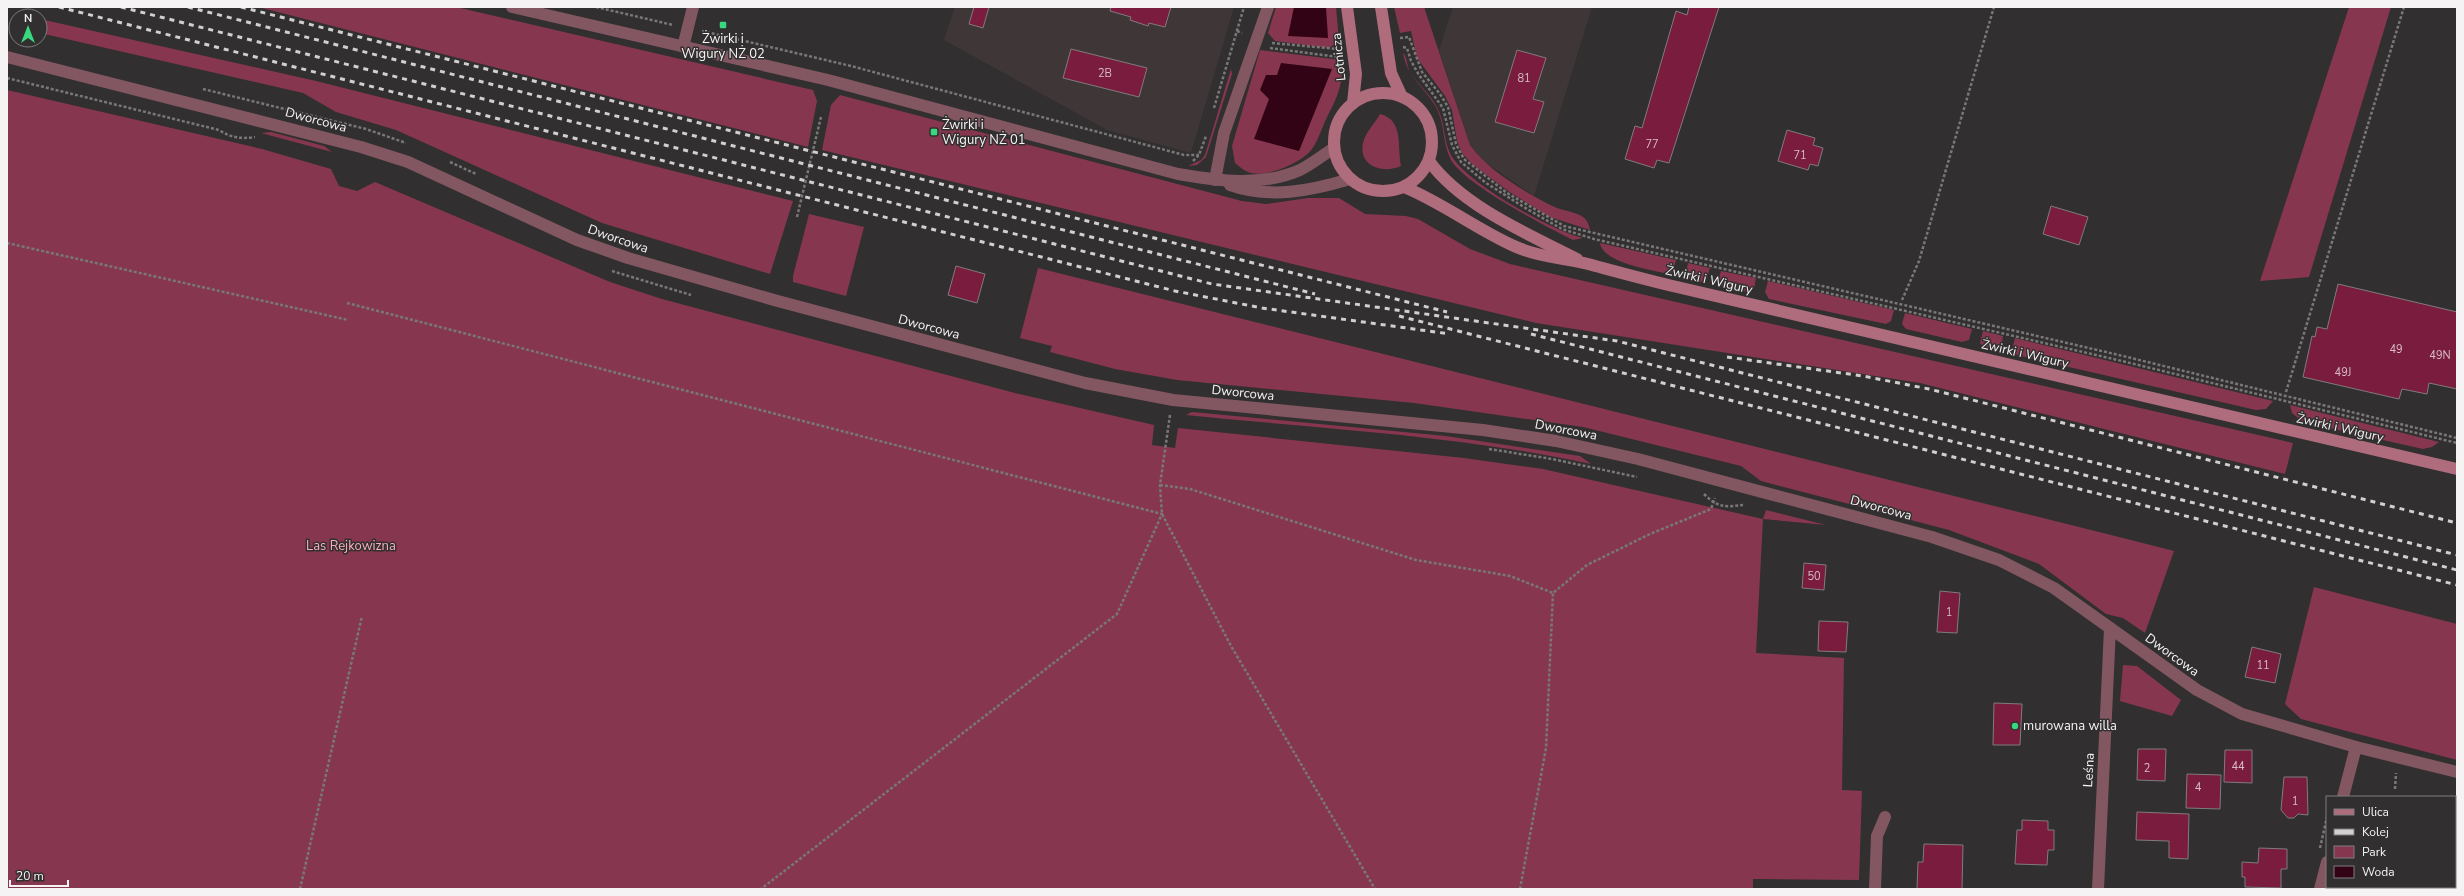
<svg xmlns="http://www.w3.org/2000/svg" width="2464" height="896" font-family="'Nunito Sans',sans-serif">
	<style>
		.built { fill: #3f3638 }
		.green { fill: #86374f }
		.water { fill: #320314 }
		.building { fill: #791c3d; stroke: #7f7c7d }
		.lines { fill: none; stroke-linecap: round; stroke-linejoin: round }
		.path { stroke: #797777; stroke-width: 2.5; stroke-dasharray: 3 2; stroke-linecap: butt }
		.street { stroke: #825762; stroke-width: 12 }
		.secondary { stroke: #af6c7d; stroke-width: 12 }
		.rail { stroke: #d1cfcf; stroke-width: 3; stroke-dasharray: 5 5; stroke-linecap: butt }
		.poi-dot { fill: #39d87f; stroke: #312f2f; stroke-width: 1.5 }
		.labels { text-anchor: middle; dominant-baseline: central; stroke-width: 3; stroke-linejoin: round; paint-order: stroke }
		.number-label { font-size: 11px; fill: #d6bdc6 }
		.poi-label { font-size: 13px; fill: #f5f3f4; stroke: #312f2f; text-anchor: start }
		.street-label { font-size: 13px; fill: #f5f3f4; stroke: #312f2f }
		.park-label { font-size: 13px; fill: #fbadbf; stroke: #312f2f }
	</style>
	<rect width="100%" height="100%" fill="#312f2f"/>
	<g class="built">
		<path d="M 955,7 L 1234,7 L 1191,153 L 1107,130 L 944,40 Z"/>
		<path d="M 1453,7 L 1592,7 L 1534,196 L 1479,158 L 1470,145 L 1439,50 Z"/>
	</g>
	<g class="green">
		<path d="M 258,7 L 456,7 L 813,90 L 817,101 L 808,147 Z"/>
		<path d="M 1276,7 L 1336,7 L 1339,41 L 1329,48 L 1275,41 L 1268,33 Z"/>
		<path d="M 1394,7 L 1424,7 L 1470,145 C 1487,170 1529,195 1557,208 C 1565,211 1576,212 1583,217 C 1588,221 1589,225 1590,230 L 1550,217 L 1508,191 L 1472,164 L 1462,153 L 1457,141 L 1452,110 L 1445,96 L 1417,58 L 1411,31 L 1400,33 Z"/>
		<path d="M 2349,7 L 2391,7 L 2309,277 L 2260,281 Z"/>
		<path d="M 40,19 L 316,81 L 793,201 L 770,274 L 602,223 L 396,130 L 336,112 L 303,93 L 40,33 Z"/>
		<path d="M 1260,50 L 1341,60 C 1344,82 1338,96 1328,115 C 1322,127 1319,139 1312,149 C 1302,163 1264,179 1248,172 C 1243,170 1239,166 1235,163 L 1232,146 Z"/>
		<path d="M 1403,53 C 1407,56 1407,67 1410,72 C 1419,87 1434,96 1440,114 C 1445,127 1444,142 1451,155 C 1465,182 1552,231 1583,238 L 1573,240 C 1545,226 1466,185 1451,160 C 1442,143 1445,123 1436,107 C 1425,88 1407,77 1403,53 Z"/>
		<path d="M 1231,69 L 1232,74 L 1206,157 L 1197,165 L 1188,166 L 1201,160 L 1205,155 Z"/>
		<path d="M 7,90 L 262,149 L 331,169 L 339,186 L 357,191 L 375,182 L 610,282 L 662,299 L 1015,393 L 1154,425 L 1152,445 L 1175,448 L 1178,428 L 1464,458 L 1543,469 L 1763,519 L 1766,510 L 1826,525 L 1763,519 L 1756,653 L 1844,658 L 1842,790 L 1862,791 L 1859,880 L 1753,879 L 1753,889 L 7,889 Z"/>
		<path d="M 840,95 L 1242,201 L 1266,204 L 1308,198 L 1339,198 L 1365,214 L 1406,216 L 1418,219 L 1470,249 L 1510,264 L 2293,443 L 2285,474 L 1920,383 L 1536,323 L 822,150 L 831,105 Z"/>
		<path d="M 1380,114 C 1404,120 1397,146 1401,166 C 1384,174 1358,167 1363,143 C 1365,133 1375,123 1380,114 Z"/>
		<path d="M 271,132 L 324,146 L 332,152 L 261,133 Z"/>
		<path d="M 809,214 L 864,227 L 846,296 L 793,282 L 793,276 Z"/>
		<path d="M 1600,243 L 1676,260 L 1673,271 L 1669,274 C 1652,270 1603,263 1600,243 Z"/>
		<path d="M 1688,263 L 1710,268 L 1707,278 L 1701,282 L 1689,279 L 1686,273 Z"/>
		<path d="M 1038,268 L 2127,539 L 2174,551 L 2145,633 L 2123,618 L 2106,614 L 2039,564 L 1949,530 L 1761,481 L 1741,466 L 1583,427 L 1414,403 L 1177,380 L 1115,369 L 1050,352 L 1052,346 L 1020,338 Z"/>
		<path d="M 1721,271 L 1756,278 L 1754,289 L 1749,292 L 1721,286 L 1718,281 Z"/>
		<path d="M 1768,281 L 1894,310 L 1891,321 L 1886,324 L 1769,299 L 1765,292 Z"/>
		<path d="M 1905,313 L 1972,329 L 1969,340 L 1962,342 L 1906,329 L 1902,324 Z"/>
		<path d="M 1983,331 L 2003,336 L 2001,348 L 1995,351 L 1985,349 L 1980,343 Z"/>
		<path d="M 2015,338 L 2273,401 L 2266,409 L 2256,410 L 2017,355 L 2012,350 Z"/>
		<path d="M 2290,405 L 2439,442 L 2432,447 L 2423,449 L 2303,422 L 2292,413 Z"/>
		<path d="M 1192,412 L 1446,436 L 1580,456 L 1591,464 C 1458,435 1321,429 1186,415 Z"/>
		<path d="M 2314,587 L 2457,624 L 2457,760 L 2301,719 L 2285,704 Z"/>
		<path d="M 2123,665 L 2137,666 L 2181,700 L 2172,716 L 2120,701 Z"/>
	</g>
	<g class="water">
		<path d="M 1294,7 L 1326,7 L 1328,38 L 1288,36 Z"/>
		<path d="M 1281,63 L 1332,69 L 1299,151 L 1254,139 L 1269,99 L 1260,90 L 1266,75 L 1277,75 Z"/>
	</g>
	<g class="building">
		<path d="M 974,7 L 989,7 L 983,28 L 969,24 Z"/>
		<path d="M 1111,7 L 1171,7 L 1165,27 L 1149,23 L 1148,26 L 1130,20 L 1131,17 L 1110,11 Z"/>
		<path d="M 1689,7 L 1719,7 L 1669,163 L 1657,160 L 1654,168 L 1625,159 L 1635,126 L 1642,128 L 1676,11 L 1687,15 Z"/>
		<path d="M 1071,49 L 1147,68 L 1139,97 L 1063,78 Z"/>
		<path d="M 1517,50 L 1546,58 L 1533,99 L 1544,102 L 1534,133 L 1495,122 Z"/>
		<path d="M 1787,130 L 1815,138 L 1813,145 L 1823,148 L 1818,166 L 1810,164 L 1808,170 L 1778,161 Z"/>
		<path d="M 2051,206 L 2088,217 L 2079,245 L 2043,234 Z"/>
		<path d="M 956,266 L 985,274 L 977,303 L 948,295 Z"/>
		<path d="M 2338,284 L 2457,312 L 2457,389 L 2429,383 L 2427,394 L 2402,389 L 2399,399 L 2303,377 L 2312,336 L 2315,337 L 2317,327 L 2327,329 Z"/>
		<path d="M 1804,563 L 1826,565 L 1824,590 L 1802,588 Z"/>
		<path d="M 1940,591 L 1960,593 L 1957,633 L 1937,632 Z"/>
		<path d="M 1819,621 L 1848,622 L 1846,652 L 1818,651 Z"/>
		<path d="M 2252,647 L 2281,654 L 2275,683 L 2245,677 Z"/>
		<path d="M 1994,703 L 2022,704 L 2020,745 L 1993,745 Z"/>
		<path d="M 2138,749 L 2166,749 L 2165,781 L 2137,780 Z"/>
		<path d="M 2225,750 L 2252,750 L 2252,783 L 2224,782 Z"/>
		<path d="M 2187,774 L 2221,775 L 2220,809 L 2186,808 Z"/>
		<path d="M 2284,777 L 2307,777 L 2308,815 L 2298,814 L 2294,818 L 2288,818 L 2281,810 Z"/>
		<path d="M 2137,812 L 2189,814 L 2188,859 L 2169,858 L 2169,841 L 2136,840 Z"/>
		<path d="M 2022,820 L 2048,821 L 2048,830 L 2054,830 L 2054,850 L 2048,850 L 2047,865 L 2015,864 L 2017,830 L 2022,830 Z"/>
		<path d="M 1924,844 L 1963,845 L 1962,889 L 1917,889 L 1918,862 L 1923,862 Z"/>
		<path d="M 2259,848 L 2287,849 L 2287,869 L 2281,869 L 2281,888 L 2245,887 L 2245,877 L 2242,877 L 2242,862 L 2258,863 Z"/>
	</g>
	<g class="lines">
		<g class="path">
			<path d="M 596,7 L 673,25"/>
			<path d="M 702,31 L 851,66 L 1184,155 L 1199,155"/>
			<path d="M 1237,31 L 1242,33"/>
			<path d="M 1400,38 L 1409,37 L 1422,72 L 1440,94 L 1448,107 L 1456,144 L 1464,159 L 1507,193 L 1564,226 L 2123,356 L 2457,438"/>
			<path d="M 1272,43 L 1338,49"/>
			<path d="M 1403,47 L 1407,48 L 1411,61 L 1419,75 L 1443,108 L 1452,145 L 1461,162 L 1486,183 L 1527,209 L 1562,229 L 1594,239 L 2122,361 L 2457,443"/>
			<path d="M 1270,48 L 1338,57"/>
			<path d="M 7,78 L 219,130 C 231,138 241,139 255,137"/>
			<path d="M 203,89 L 366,129 L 406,143"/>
			<path d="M 1214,108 L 1244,7"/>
			<path d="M 1193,161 L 1199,155 L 1206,136"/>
			<path d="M 450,162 L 476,174"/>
			<path d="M 797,217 L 821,117"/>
			<path d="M 7,243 L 348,320"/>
			<path d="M 612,271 L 691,295"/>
			<path d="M 1902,300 L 1919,261 L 1994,7"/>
			<path d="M 347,303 L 1162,514 L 1117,614 L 761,889"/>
			<path d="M 2286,392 L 2404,7"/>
			<path d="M 1170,415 L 1160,485 L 1162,514 L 1231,646 L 1375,889"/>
			<path d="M 1489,449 L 1552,459 L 1637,477"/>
			<path d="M 1160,485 L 1190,489 L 1416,560 L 1510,576 L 1553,593 L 1587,565 L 1650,534 L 1711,509 L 1715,498"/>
			<path d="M 1704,494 C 1718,508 1725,507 1743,505"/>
			<path d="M 2395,789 L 2396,773"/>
			<path d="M 2320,848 L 2327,817"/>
			<path d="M 300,889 L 362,616"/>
			<path d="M 1520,889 L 1546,748 L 1553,593"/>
		</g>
		<g class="street">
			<path d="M 512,7 L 828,80 L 1178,174 C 1219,181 1261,187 1300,170 C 1312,164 1323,155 1334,148"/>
			<path d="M 683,47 L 693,7"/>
			<path d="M 7,57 L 361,147 L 408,162 L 577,240 L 628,258 L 774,300 L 1085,383 L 1173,400 L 1483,430 L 1556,441 L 1638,459 L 1932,537 L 1999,560 L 2054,588 L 2197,690 L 2242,714 L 2356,747 L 2457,772"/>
			<path d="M 1215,180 L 1224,133 L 1268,7"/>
			<path d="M 1230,185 C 1270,199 1310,191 1350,179"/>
			<path d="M 2343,797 L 2356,747"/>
			<path d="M 1875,889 L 1877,836 L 1885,817"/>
			<path d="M 2098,889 L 2110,628"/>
			<path d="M 2320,889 L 2327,862"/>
		</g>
		<g class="secondary">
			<path d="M 1347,7 L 1356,74 L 1353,103"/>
			<path d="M 1381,7 L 1391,73 L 1402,97"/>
			<circle cx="1383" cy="142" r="49"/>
			<path d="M 1429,161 C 1462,206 1528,234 1577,259"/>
			<path d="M 1404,187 C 1443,203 1476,229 1514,246 C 1538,257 1563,258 1588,264 C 1618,272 1647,280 1677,287 L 2457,469"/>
		</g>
		<g class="rail">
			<path d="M 59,7 L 1175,291 L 1262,308 L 1450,334"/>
			<path d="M 121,7 L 1212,284 L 1617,341 L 2457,555"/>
			<path d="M 188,7 L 1315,294"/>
			<path d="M 241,7 L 1447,312"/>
			<path d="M 1399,316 L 2457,585"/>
			<path d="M 1531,334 L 2457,570"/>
			<path d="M 1727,357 L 1863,376 L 1929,389 L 2457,523"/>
		</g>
	</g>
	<g class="poi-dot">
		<rect x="719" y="21" width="8" height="8" rx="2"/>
		<rect x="930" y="128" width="8" height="8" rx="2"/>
		<circle cx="2015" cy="726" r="4"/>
	</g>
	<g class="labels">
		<g class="number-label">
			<text x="1105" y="73">2B</text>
			<text x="1524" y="78">81</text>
			<text x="1652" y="144">77</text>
			<text x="1800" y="155">71</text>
			<text x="2396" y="349">49</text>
			<text x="2440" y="355">49N</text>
			<text x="2343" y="372">49J</text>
			<text x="1814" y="576">50</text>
			<text x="1949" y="612">1</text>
			<text x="2263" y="665">11</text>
			<text x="2238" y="766">44</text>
			<text x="2147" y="768">2</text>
			<text x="2198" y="787">4</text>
			<text x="2295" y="801">1</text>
		</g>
		<g class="poi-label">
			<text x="723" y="39" text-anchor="middle">Żwirki i<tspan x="723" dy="15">Wigury NŻ 02</tspan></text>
			<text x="942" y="125">Żwirki i<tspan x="942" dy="15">Wigury NŻ 01</tspan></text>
			<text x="2023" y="726">murowana willa</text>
		</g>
		<g class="street-label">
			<text transform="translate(1339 57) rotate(-96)">Lotnicza</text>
			<text transform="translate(316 120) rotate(15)">Dworcowa</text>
			<text transform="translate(618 239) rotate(19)">Dworcowa</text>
			<text transform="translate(1709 280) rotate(13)">Żwirki i Wigury</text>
			<text transform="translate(929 327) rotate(15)">Dworcowa</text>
			<text transform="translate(2025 354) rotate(13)">Żwirki i Wigury</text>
			<text transform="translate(1243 393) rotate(6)">Dworcowa</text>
			<text transform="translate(2340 428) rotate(13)">Żwirki i Wigury</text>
			<text transform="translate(1566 430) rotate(11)">Dworcowa</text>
			<text transform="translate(1881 508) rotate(15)">Dworcowa</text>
			<text transform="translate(2172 655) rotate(36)">Dworcowa</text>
			<text transform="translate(2089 770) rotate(-87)">Leśna</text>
		</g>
		<g class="park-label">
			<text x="351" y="546">Las Rejkowizna</text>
		</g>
	</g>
	<rect width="2464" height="896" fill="none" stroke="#f5f3f4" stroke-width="16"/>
	<rect x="2326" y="796" width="130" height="92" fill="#312f2f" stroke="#7f7d7e"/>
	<rect x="2334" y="809" width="20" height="6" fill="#af6c7d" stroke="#7f7d7e"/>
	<text x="2362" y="816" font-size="12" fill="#f5f3f4">Ulica</text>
	<rect x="2334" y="829" width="20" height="6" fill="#d1cfcf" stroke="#7f7d7e"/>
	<text x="2362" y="836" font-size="12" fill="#f5f3f4">Kolej</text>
	<rect x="2334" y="846" width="20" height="12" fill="#86374f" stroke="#7f7d7e"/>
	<text x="2362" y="856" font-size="12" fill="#f5f3f4">Park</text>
	<rect x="2334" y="866" width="20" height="12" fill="#320314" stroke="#7f7d7e"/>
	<text x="2362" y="876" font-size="12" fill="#f5f3f4">Woda</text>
	<g transform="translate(28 28)"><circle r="19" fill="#312f2f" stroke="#7f7d7e"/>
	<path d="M0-3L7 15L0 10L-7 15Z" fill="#39d87f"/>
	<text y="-6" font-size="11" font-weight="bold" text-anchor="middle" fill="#f5f3f4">N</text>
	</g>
	<path d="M10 880v6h58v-6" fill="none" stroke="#f5f3f4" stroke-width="2"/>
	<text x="16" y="880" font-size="12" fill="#f5f3f4" stroke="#312f2f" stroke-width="3" paint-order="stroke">20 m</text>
</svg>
